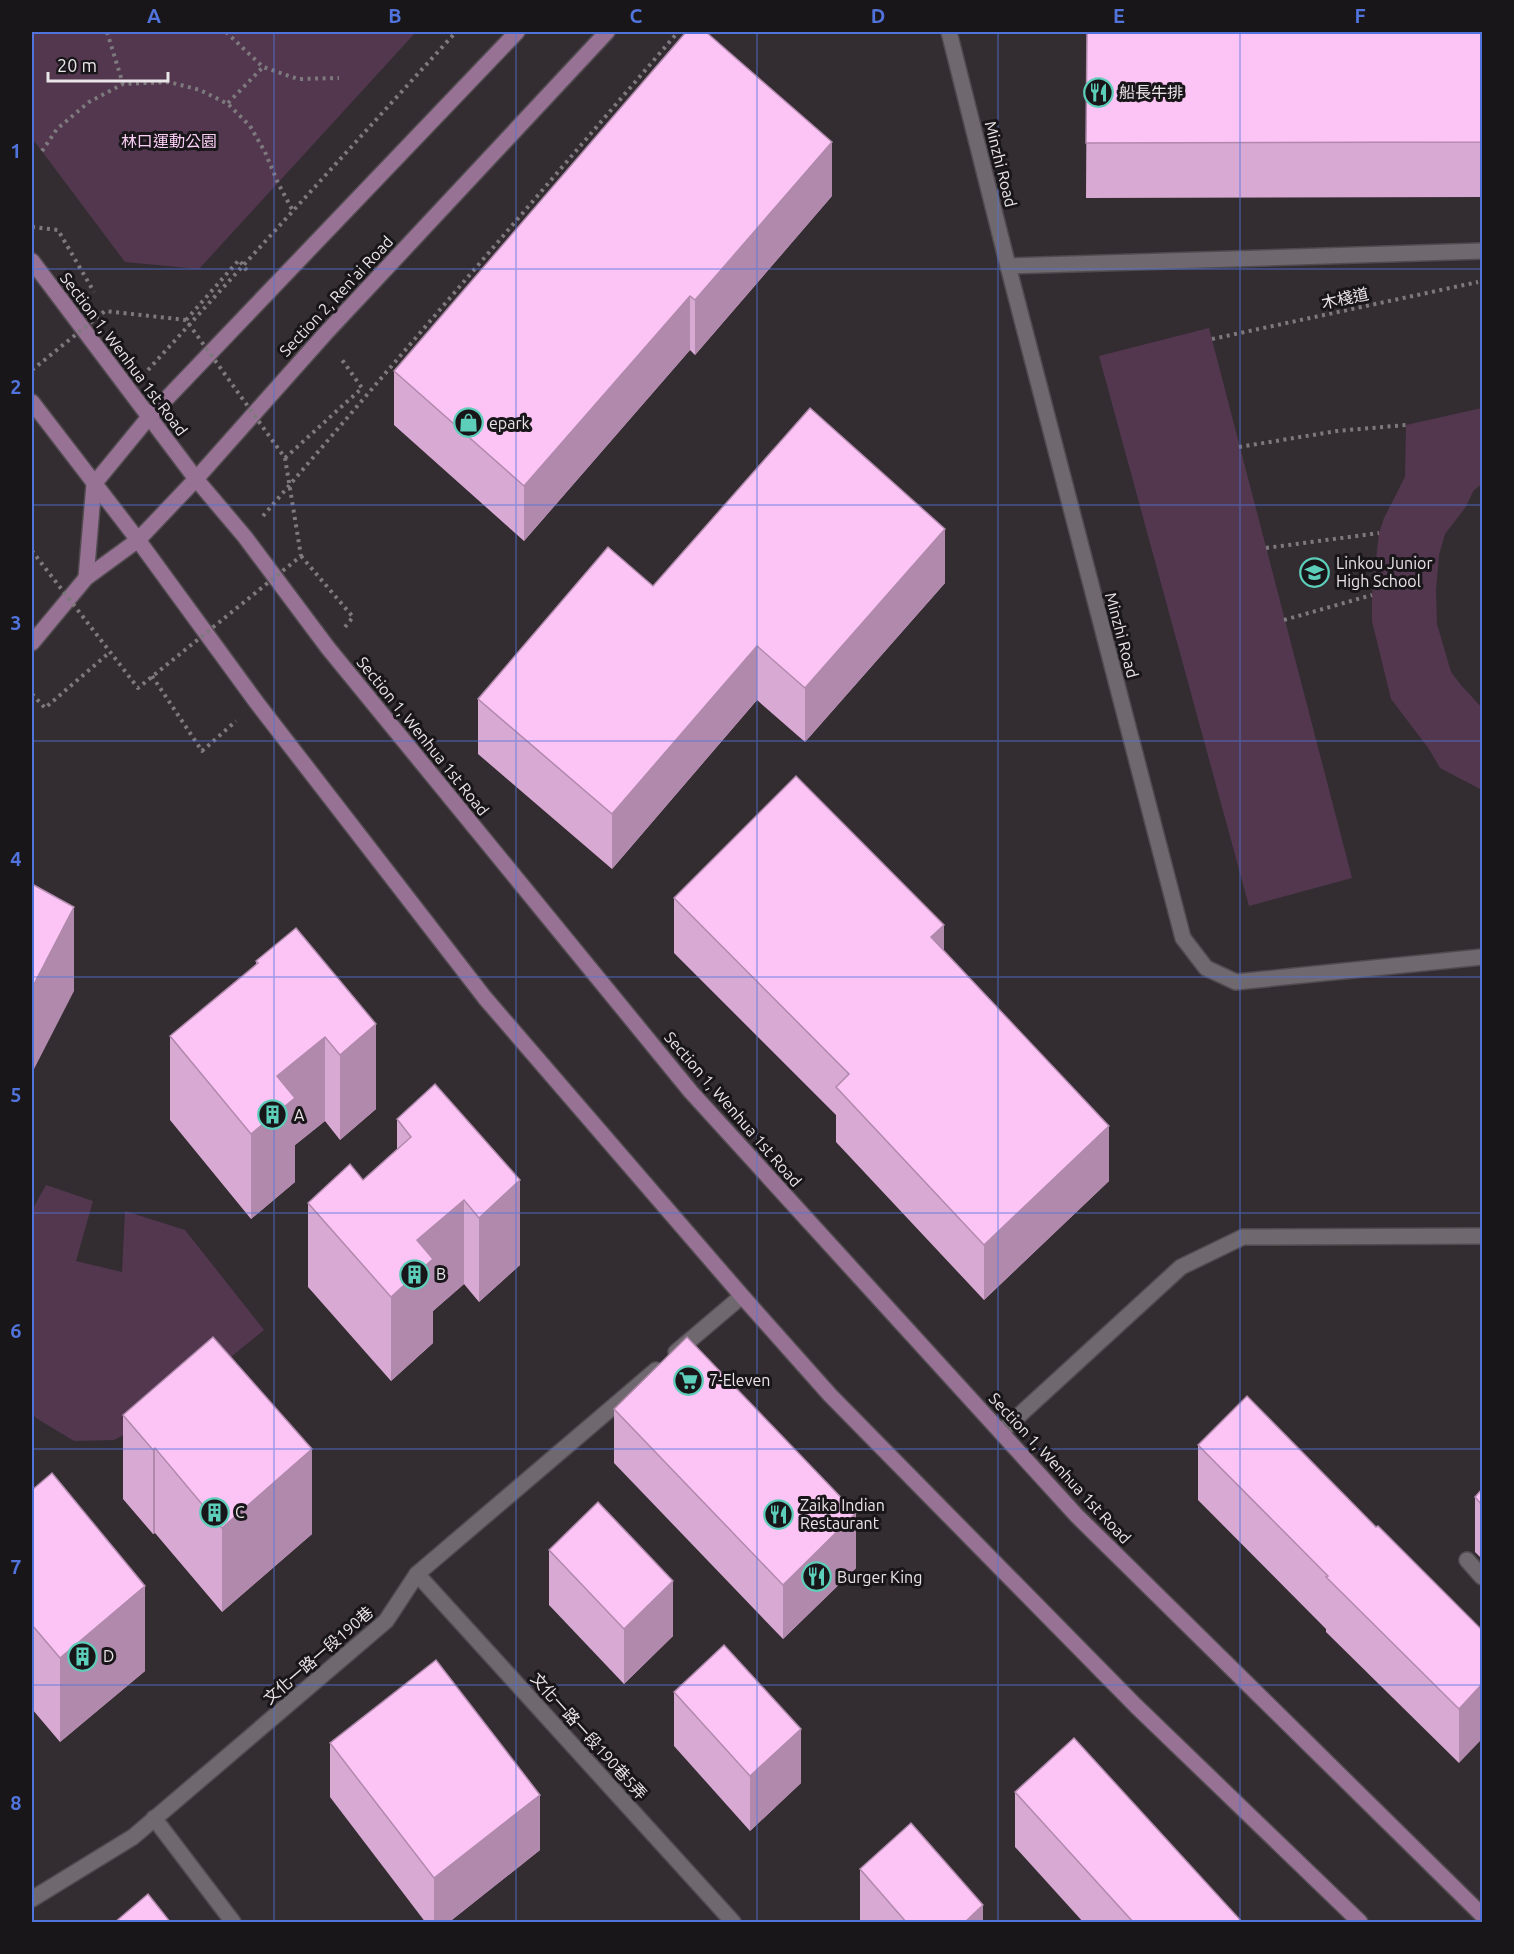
<svg xmlns="http://www.w3.org/2000/svg" width="1514" height="1954" font-family="Ubuntu,'Noto Sans TC',sans-serif">
	<style>
		.green { fill: #52374f }
		.lines { fill: none; stroke-linecap: round; stroke-linejoin: round }
		.service-casing { stroke: #514b50; stroke-width: 18 }
		.minor-casing { stroke: #514b50; stroke-width: 18 }
		.secondary-casing { stroke: #514b50; stroke-width: 18 }
		.path { stroke: #7e797d; stroke-width: 4; stroke-dasharray: 3 4.5; stroke-linecap: butt }
		.service { stroke: #6f686e; stroke-width: 15 }
		.minor { stroke: #6f686e; stroke-width: 15 }
		.secondary { stroke: #977294; stroke-width: 15 }
		.path-bridge { stroke: #7e797d; stroke-width: 4; stroke-dasharray: 3 4.5; stroke-linecap: butt }
		.wall { fill: #d8a9d3 }
		.shaded-wall { fill: #b089ac }
		.building { fill: #fbc4f5; stroke: #b089ac; stroke-width: 1.5 }
		.grid { fill: none; stroke: #5074dc; stroke-width: 1.5; stroke-opacity: 0.55 }
		.labels { text-anchor: middle; dominant-baseline: central; stroke-width: 6; stroke-linejoin: round; paint-order: stroke }
		.poi-label { font-size: 16px; fill: #e9e5e9; stroke: #191619; text-anchor: start }
		.park-label { font-size: 16px; fill: #facdf5; stroke: #191619 }
		.street-label { font-size: 16px; fill: #e9e5e9; stroke: #191619 }
		.neatline { fill: none; stroke: #5074dc; stroke-width: 2 }
		.grid-label { font-size: 20px; text-anchor: middle; font-weight: bold; fill: #5074dc }
	</style>
	<rect width="100%" height="100%" fill="#332d32"/>
	<g class="green">
		<path d="M 32,32 L 416,32 L 199,269 L 125,262 L 32,138 Z"/>
		<path d="M 1209,328 L 1352,878 L 1249,906 L 1099,356 Z"/>
		<path d="M 1482,408 L 1482,484 L 1474,490 L 1465,508 L 1445,534 L 1439,555 L 1436,591 L 1437,624 L 1451,672 L 1461,685 L 1482,708 L 1482,790 L 1440,768 L 1429,749 L 1391,699 L 1372,621 L 1372,595 L 1379,533 L 1384,518 L 1405,477 L 1406,425 Z"/>
		<path d="M 46,1185 L 93,1201 L 76,1261 L 122,1272 L 125,1211 L 185,1230 L 264,1330 L 155,1419 L 114,1440 L 74,1441 L 36,1418 L 32,1413 L 32,1210 Z"/>
	</g>
	<g class="lines">
		<defs>
			<g id="service">
				<path d="M 1008,266 L 1482,251"/>
				<path d="M 676,1352 L 742,1296"/>
				<path d="M 1001,1432 L 1181,1267 L 1243,1237 L 1482,1236"/>
				<path d="M 1467,1560 L 1482,1577"/>
				<path d="M 417,1574 L 733,1922"/>
				<path d="M 154,1818 L 233,1922"/>
				<path d="M 32,1899 L 133,1837 L 386,1621 L 417,1574 L 656,1370"/>
			</g>
			<path id="minor" d="M 949,32 L 1008,266 L 1183,938 L 1206,968 L 1236,982 L 1482,957"/>
			<g id="secondary">
				<path d="M 32,261 L 196,479 L 245,537 L 328,648 L 691,1092 L 1077,1516 L 1482,1915"/>
				<path d="M 32,402 L 138,540 L 257,703 L 485,998 L 742,1296 L 830,1395 L 1136,1706 L 1360,1922"/>
				<path d="M 86,578 L 94,484 L 149,417 L 517,32"/>
				<path d="M 32,643 L 86,578 L 138,540 L 196,479 L 325,334 L 607,32"/>
			</g>
		</defs>
		<use href="#service" class="service-casing"/>
		<use href="#minor" class="minor-casing"/>
		<use href="#secondary" class="secondary-casing"/>
		<g class="path">
			<path d="M 107,32 L 123,84"/>
			<path d="M 226,32 L 263,67 L 298,79 L 339,78"/>
			<path d="M 228,103 L 263,67"/>
			<path d="M 42,151 L 57,129 L 89,102 L 123,84 L 169,82 L 200,90 L 228,104 L 250,126 L 265,152 L 278,183 L 293,211"/>
			<path d="M 32,227 L 58,230 L 94,292"/>
			<path d="M 186,320 L 239,260 L 248,272"/>
			<path d="M 1212,339 L 1478,282"/>
			<path d="M 148,370 L 456,32"/>
			<path d="M 1239,447 L 1337,431 L 1406,425"/>
			<path d="M 285,458 L 362,388 L 340,357"/>
			<path d="M 263,516 L 678,32"/>
			<path d="M 1266,548 L 1379,533"/>
			<path d="M 301,556 L 353,617 L 345,627"/>
			<path d="M 1284,620 L 1372,595"/>
			<path d="M 152,676 L 202,751 L 236,721"/>
			<path d="M 32,694 L 45,708 L 110,652"/>
		</g>
		<use href="#service" class="service"/>
		<use href="#minor" class="minor"/>
		<use href="#secondary" class="secondary"/>
		<path class="path-bridge" d="M 32,370 L 105,311 L 186,320 L 285,458 L 301,556 L 138,688 L 32,551"/>
	</g>
	<g class="wall">
		<path d="M 1087,32 L 1482,32 L 1482,197 L 1086,198 Z"/>
		<path d="M 832,196 L 695,355 L 690,350 L 524,541 L 394,425 L 394,371 Z"/>
		<path d="M 945,583 L 805,742 L 757,700 L 612,869 L 478,754 L 478,699 L 653,586 Z"/>
		<path d="M 674,898 L 944,951 L 1109,1181 L 984,1300 L 836,1142 L 836,1115 L 674,953 Z"/>
		<path d="M 296,928 L 376,1109 L 340,1140 L 325,1121 L 295,1145 L 295,1182 L 251,1219 L 170,1120 L 170,1036 L 256,965 L 256,961 Z"/>
		<path d="M 397,1119 L 520,1265 L 479,1302 L 464,1284 L 433,1311 L 433,1343 L 391,1381 L 308,1287 L 308,1203 L 363,1180 L 397,1149 Z"/>
		<path d="M 614,1409 L 856,1568 L 783,1639 L 614,1463 Z"/>
		<path d="M 123,1415 L 312,1534 L 222,1612 L 155,1533 L 153,1534 L 123,1499 Z"/>
		<path d="M 1198,1445 L 1376,1527 L 1482,1630 L 1459,1763 L 1326,1632 L 1326,1629 L 1198,1500 Z"/>
		<path d="M 1482,1489 L 1482,1559 L 1475,1552 L 1475,1497 Z"/>
		<path d="M 32,1490 L 145,1671 L 60,1742 L 32,1709 Z"/>
		<path d="M 549,1550 L 673,1636 L 624,1684 L 549,1605 Z"/>
		<path d="M 674,1692 L 801,1783 L 750,1831 L 674,1746 Z"/>
		<path d="M 330,1743 L 540,1850 L 448,1923 L 426,1923 L 330,1797 Z"/>
		<path d="M 1015,1792 L 1243,1923 L 1084,1923 L 1015,1847 Z"/>
		<path d="M 860,1869 L 983,1923 L 860,1923 Z"/>
	</g>
	<g class="shaded-wall">
		<path d="M 832,142 L 832,196 L 695,355 L 695,300 Z"/>
		<path d="M 690,296 L 690,350 L 524,541 L 524,486 Z"/>
		<path d="M 945,529 L 945,583 L 805,742 L 805,688 Z"/>
		<path d="M 757,646 L 757,700 L 612,869 L 612,814 Z"/>
		<path d="M 74,907 L 74,991 L 32,1073 L 32,988 Z"/>
		<path d="M 944,925 L 944,979 L 931,937 Z"/>
		<path d="M 376,1024 L 376,1109 L 340,1140 L 340,1055 Z"/>
		<path d="M 325,1037 L 325,1121 L 295,1145 L 295,1182 L 251,1219 L 251,1134 L 277,1076 Z"/>
		<path d="M 1109,1126 L 1109,1181 L 984,1300 L 984,1245 Z"/>
		<path d="M 520,1180 L 520,1265 L 479,1302 L 479,1218 Z"/>
		<path d="M 464,1200 L 464,1284 L 433,1311 L 433,1343 L 391,1381 L 391,1297 L 417,1240 Z"/>
		<path d="M 155,1448 L 155,1533 L 153,1534 L 153,1450 Z"/>
		<path d="M 312,1449 L 312,1534 L 222,1612 L 222,1528 Z"/>
		<path d="M 856,1513 L 856,1568 L 783,1639 L 783,1585 Z"/>
		<path d="M 673,1581 L 673,1636 L 624,1684 L 624,1629 Z"/>
		<path d="M 145,1586 L 145,1671 L 60,1742 L 60,1658 Z"/>
		<path d="M 1482,1684 L 1482,1739 L 1459,1763 L 1459,1709 Z"/>
		<path d="M 801,1729 L 801,1783 L 750,1831 L 750,1776 Z"/>
		<path d="M 540,1795 L 540,1850 L 448,1923 L 434,1923 L 434,1878 Z"/>
		<path d="M 983,1905 L 983,1923 L 964,1923 Z"/>
	</g>
	<g class="building">
		<path d="M 686,32 L 706,32 L 832,142 L 695,300 L 690,296 L 524,486 L 394,371 Z"/>
		<path d="M 1087,32 L 1482,32 L 1482,142 L 1086,143 Z"/>
		<path d="M 810,408 L 945,529 L 805,688 L 757,646 L 612,814 L 478,699 L 608,547 L 653,586 Z"/>
		<path d="M 796,776 L 944,925 L 931,937 L 1109,1126 L 984,1245 L 836,1087 L 849,1074 L 674,898 Z"/>
		<path d="M 32,884 L 74,907 L 32,988 Z"/>
		<path d="M 296,928 L 376,1024 L 340,1055 L 325,1037 L 277,1076 L 295,1098 L 251,1134 L 170,1036 L 258,963 L 256,961 Z"/>
		<path d="M 435,1084 L 520,1180 L 479,1218 L 464,1200 L 417,1240 L 433,1259 L 391,1297 L 308,1203 L 350,1164 L 363,1180 L 411,1137 L 397,1119 Z"/>
		<path d="M 213,1337 L 312,1449 L 222,1528 L 155,1448 L 153,1450 L 123,1415 Z"/>
		<path d="M 687,1337 L 856,1513 L 783,1585 L 614,1409 Z"/>
		<path d="M 1247,1396 L 1376,1527 L 1378,1526 L 1482,1630 L 1482,1684 L 1459,1709 L 1326,1577 L 1328,1576 L 1198,1445 Z"/>
		<path d="M 52,1473 L 145,1586 L 60,1658 L 32,1625 L 32,1490 Z"/>
		<path d="M 1482,1489 L 1482,1505 L 1475,1497 Z"/>
		<path d="M 598,1502 L 673,1581 L 624,1629 L 549,1550 Z"/>
		<path d="M 724,1645 L 801,1729 L 750,1776 L 674,1692 Z"/>
		<path d="M 436,1660 L 540,1795 L 434,1878 L 330,1743 Z"/>
		<path d="M 1074,1738 L 1243,1923 L 1134,1923 L 1015,1792 Z"/>
		<path d="M 911,1823 L 983,1905 L 964,1923 L 907,1923 L 860,1869 Z"/>
		<path d="M 148,1894 L 171,1923 L 114,1923 Z"/>
	</g>
	<path class="grid" d="M 274,32 L 274,1922M 516,32 L 516,1922M 757,32 L 757,1922M 998,32 L 998,1922M 1240,32 L 1240,1922M 32,269 L 1482,269M 32,505 L 1482,505M 32,741 L 1482,741M 32,977 L 1482,977M 32,1213 L 1482,1213M 32,1449 L 1482,1449M 32,1685 L 1482,1685"/>
	<defs>
		<symbol id="restaurant-ring" viewBox="-11 -11 22 22"><circle r="9.5" fill="#191619" stroke="#5dceb9" stroke-width="1.5"/><path d="M-5-6h1v4h1v-4h1v4h1v-4h1v5L-1.5 .5V6h-2V.5L-5-1ZM5-6V6H3V1.5H1.5Q1.5-4 5-6Z" fill="#5dceb9"/></symbol>
		<symbol id="shop-ring" viewBox="-11 -11 22 22"><circle r="9.5" fill="#191619" stroke="#5dceb9" stroke-width="1.5"/><path d="M-5-2.5h2.3a2.7 3.5 0 0 1 5.4 0H5L5.5 6h-11ZM-1.5-2.5h3a1.5 2.3 0 0 0-3 0Z" fill="#5dceb9"/></symbol>
		<symbol id="school-ring" viewBox="-11 -11 22 22"><circle r="9.5" fill="#191619" stroke="#5dceb9" stroke-width="1.5"/><path d="M0-5L7-2L0 1L-7-2ZM-4 1L0 2.5L4 1V4Q0 6-4 4Z" fill="#5dceb9"/></symbol>
		<symbol id="building-ring" viewBox="-11 -11 22 22"><circle r="9.5" fill="#191619" stroke="#5dceb9" stroke-width="1.5"/><path d="M-4-6H4V6H1V3H-1V6H-4ZM-2.5-4.3h1.7v1.8h-1.7ZM.8-4.3h1.7v1.8H.8ZM-2.5-1h1.7V.8h-1.7ZM.8-1h1.7V.8H.8Z" fill="#5dceb9"/></symbol>
		<symbol id="supermarket-ring" viewBox="-11 -11 22 22"><circle r="9.5" fill="#191619" stroke="#5dceb9" stroke-width="1.5"/><path d="M-6-5.5h2.5l.6 2H6L4.5 2H-2.5L-4.4-4H-6ZM-1.5 3.2a1.3 1.3 0 1 0 .1 0ZM3 3.2a1.3 1.3 0 1 0 .1 0Z" fill="#5dceb9"/></symbol>
	</defs>
	<g fill-rule="evenodd">
		<use href="#restaurant-ring" x="1082" y="76" width="33" height="33"/>
		<use href="#shop-ring" x="452" y="406" width="33" height="33"/>
		<use href="#school-ring" x="1298" y="556" width="33" height="33"/>
		<use href="#building-ring" x="256" y="1098" width="33" height="33"/>
		<use href="#building-ring" x="398" y="1258" width="33" height="33"/>
		<use href="#supermarket-ring" x="672" y="1364" width="33" height="33"/>
		<use href="#building-ring" x="198" y="1496" width="33" height="33"/>
		<use href="#restaurant-ring" x="762" y="1498" width="33" height="33"/>
		<use href="#restaurant-ring" x="800" y="1560" width="33" height="33"/>
		<use href="#building-ring" x="66" y="1640" width="33" height="33"/>
	</g>
	<g class="labels">
		<g class="poi-label">
			<text x="1119" y="92">船長牛排</text>
			<text x="489" y="423">epark</text>
			<text x="1336" y="563">Linkou Junior<tspan x="1336" dy="18">High School</tspan></text>
			<text x="294" y="1115">A</text>
			<text x="436" y="1274">B</text>
			<text x="709" y="1380">7-Eleven</text>
			<text x="800" y="1505">Zaika Indian<tspan x="800" dy="18">Restaurant</tspan></text>
			<text x="235" y="1512">C</text>
			<text x="837" y="1577">Burger King</text>
			<text x="103" y="1656">D</text>
		</g>
		<g class="park-label">
			<text x="169" y="141">林口運動公園</text>
		</g>
		<g class="street-label">
			<text transform="translate(1001 164) rotate(76)">Minzhi Road</text>
			<text transform="translate(336 296) rotate(-47)">Section 2, Ren'ai Road</text>
			<text transform="translate(1345 298) rotate(-12)">木棧道</text>
			<text transform="translate(124 354) rotate(53)">Section 1, Wenhua 1st Road</text>
			<text transform="translate(1122 635) rotate(75)">Minzhi Road</text>
			<text transform="translate(423 736) rotate(51)">Section 1, Wenhua 1st Road</text>
			<text transform="translate(733 1109) rotate(49)">Section 1, Wenhua 1st Road</text>
			<text transform="translate(1060 1468) rotate(47)">Section 1, Wenhua 1st Road</text>
			<text transform="translate(318 1655) rotate(-41)">文化一路一段190巷</text>
			<text transform="translate(589 1736) rotate(48)">文化一路一段190巷5弄</text>
		</g>
	</g>
	<rect width="1514" height="1954" fill="none" stroke="#191619" stroke-width="66"/>
	<path d="M48 72v9h120v-9" fill="none" stroke="#e9e5e9" stroke-width="3"/>
	<text x="57" y="72" font-size="18" fill="#e9e5e9" stroke="#191619" stroke-width="4.5" paint-order="stroke">20 m</text>
	<rect x="33" y="33" width="1448" height="1888" class="neatline"/>
	<g class="grid-label">
		<text x="154" y="23">A</text>
		<text x="395" y="23">B</text>
		<text x="636" y="23">C</text>
		<text x="878" y="23">D</text>
		<text x="1119" y="23">E</text>
		<text x="1360" y="23">F</text>
		<text x="16" y="158">1</text>
		<text x="16" y="394">2</text>
		<text x="16" y="630">3</text>
		<text x="16" y="866">4</text>
		<text x="16" y="1102">5</text>
		<text x="16" y="1338">6</text>
		<text x="16" y="1574">7</text>
		<text x="16" y="1810">8</text>
	</g>
</svg>
